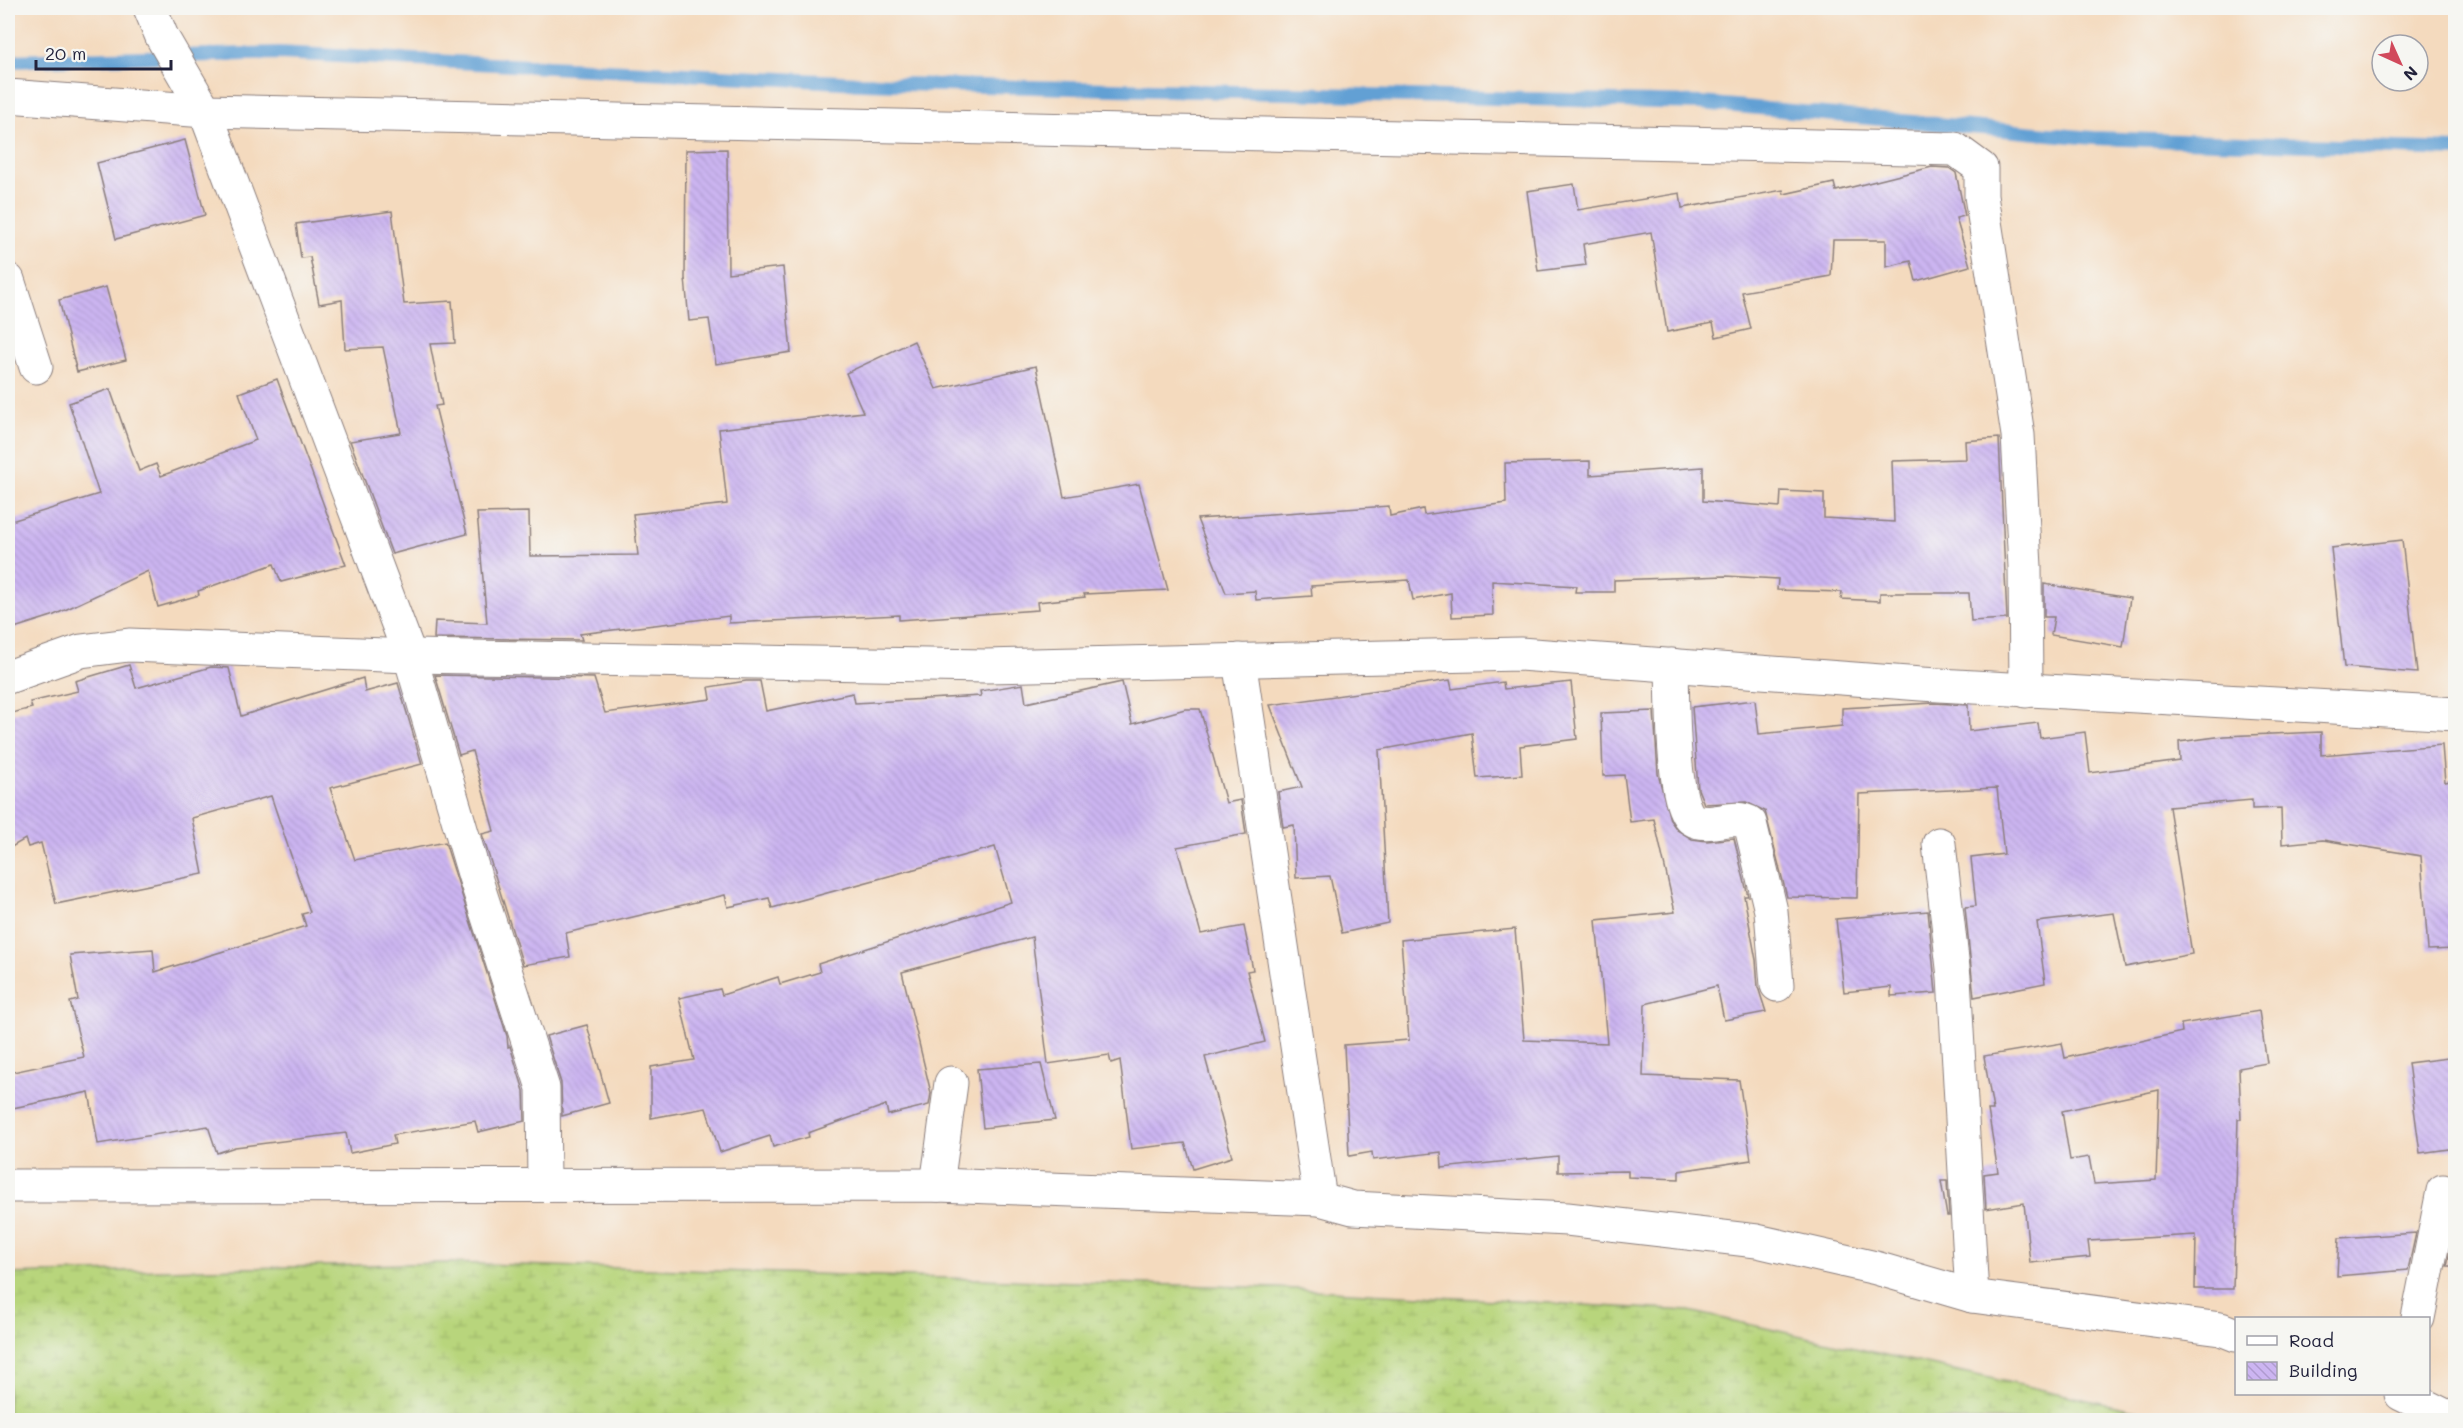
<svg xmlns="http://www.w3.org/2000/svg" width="2463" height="1428" font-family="Mali,sans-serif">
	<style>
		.wetland { fill: url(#wetland-marsh); stroke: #6d7c5b; stroke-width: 1.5 }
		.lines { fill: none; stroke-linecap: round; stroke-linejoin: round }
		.stream { stroke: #62a0d4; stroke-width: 14 }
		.building { fill: url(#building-back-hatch); fill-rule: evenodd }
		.minor-casing { stroke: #8b7e7c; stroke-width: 35 }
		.minor { stroke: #fff; stroke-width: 33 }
	</style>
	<defs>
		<pattern id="wetland-marsh" width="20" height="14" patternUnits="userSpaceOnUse" patternTransform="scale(1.5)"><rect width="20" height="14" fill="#b8d57b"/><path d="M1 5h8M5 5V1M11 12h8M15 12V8" fill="none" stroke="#9eb76b"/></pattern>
		<pattern id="building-back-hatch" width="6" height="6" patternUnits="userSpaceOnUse" patternTransform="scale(1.5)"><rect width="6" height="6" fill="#ccb5f1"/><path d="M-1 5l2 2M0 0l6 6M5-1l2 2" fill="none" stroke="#af9bd0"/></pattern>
	</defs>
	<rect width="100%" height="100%" fill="#f6f6f2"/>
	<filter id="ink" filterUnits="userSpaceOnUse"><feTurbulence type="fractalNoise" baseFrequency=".0167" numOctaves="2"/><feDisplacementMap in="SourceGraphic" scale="12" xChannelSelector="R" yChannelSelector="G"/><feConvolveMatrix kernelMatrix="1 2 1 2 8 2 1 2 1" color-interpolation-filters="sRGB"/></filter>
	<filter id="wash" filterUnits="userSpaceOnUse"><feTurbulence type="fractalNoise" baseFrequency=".008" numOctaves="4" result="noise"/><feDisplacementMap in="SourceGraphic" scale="24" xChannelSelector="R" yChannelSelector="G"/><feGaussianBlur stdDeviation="1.35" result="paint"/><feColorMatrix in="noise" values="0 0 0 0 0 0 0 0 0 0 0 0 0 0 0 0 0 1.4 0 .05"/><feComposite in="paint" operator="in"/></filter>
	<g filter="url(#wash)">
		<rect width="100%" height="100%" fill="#f4dabe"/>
		<path class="wetland" d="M 447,1263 L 1276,1288 L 1689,1311 L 2178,1420 L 8,1420 L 8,1274 Z"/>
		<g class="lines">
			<path class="stream" d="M 8,61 L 279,53 L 860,83 L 1701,103 L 2093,138 L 2456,150"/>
		</g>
		<g id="blocks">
			<g class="building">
				<path d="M 185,140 L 205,215 L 116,239 L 97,163 Z"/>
				<path d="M 727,149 L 728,273 L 783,267 L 791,352 L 716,364 L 709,319 L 689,321 L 685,278 L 686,150 Z"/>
				<path d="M 1932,167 L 1949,168 L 1956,173 L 1965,216 L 1956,218 L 1970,266 L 1916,281 L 1911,261 L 1886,267 L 1886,240 L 1833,240 L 1831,276 L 1742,292 L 1751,329 L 1716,337 L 1713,323 L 1667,332 L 1651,232 L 1583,244 L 1586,265 L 1538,271 L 1527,191 L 1574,184 L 1578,210 L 1680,193 L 1682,208 L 1783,190 L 1784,194 L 1834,183 L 1836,191 Z"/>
				<path d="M 392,211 L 404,304 L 452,301 L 455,343 L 430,344 L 442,405 L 435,406 L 467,534 L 392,554 L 350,441 L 401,433 L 383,347 L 345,349 L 342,300 L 319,304 L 310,257 L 301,258 L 296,224 Z"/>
				<path d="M 106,287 L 126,360 L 77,372 L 59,300 Z"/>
				<path d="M 914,341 L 936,389 L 1036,366 L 1064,497 L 1139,484 L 1168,590 L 1084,594 L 1085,597 L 1037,602 L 1038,610 L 899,620 L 899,615 L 729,623 L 729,616 L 580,634 L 582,640 L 434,638 L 435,621 L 487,623 L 477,513 L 529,512 L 530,556 L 638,555 L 633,514 L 727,504 L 719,429 L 863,412 L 846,373 Z"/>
				<path d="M 277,379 L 346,565 L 281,582 L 274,564 L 198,591 L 199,595 L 158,607 L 148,571 L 52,616 L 8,630 L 8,522 L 99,494 L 69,403 L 110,389 L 139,471 L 156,464 L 161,476 L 256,440 L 239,393 Z"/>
				<path d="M 1999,438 L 2007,619 L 1971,621 L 1969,593 L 1880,593 L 1880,601 L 1841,599 L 1842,592 L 1777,590 L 1778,579 L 1725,576 L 1614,580 L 1614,592 L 1575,592 L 1576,586 L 1492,581 L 1493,615 L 1452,617 L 1451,593 L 1413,600 L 1409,580 L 1311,586 L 1312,596 L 1256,600 L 1255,591 L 1226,593 L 1197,519 L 1389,506 L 1390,516 L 1423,509 L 1424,515 L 1506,503 L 1505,463 L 1590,461 L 1590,475 L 1703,467 L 1703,501 L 1780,507 L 1781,491 L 1824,493 L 1824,518 L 1894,522 L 1892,461 L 1966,459 L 1965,441 Z"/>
				<path d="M 2402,540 L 2417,673 L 2344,667 L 2331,548 Z"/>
				<path d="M 2044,584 L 2130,598 L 2123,647 L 2051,635 L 2054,617 L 2044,617 Z"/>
				<path d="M 129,665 L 136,688 L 211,667 L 229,668 L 241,716 L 363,678 L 365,692 L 398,683 L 422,764 L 330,788 L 355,860 L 445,842 L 507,1036 L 508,1047 L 510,1046 L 524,1091 L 525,1121 L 478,1132 L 475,1121 L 393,1135 L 395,1144 L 350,1153 L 346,1133 L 235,1147 L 217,1153 L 208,1126 L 98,1144 L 89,1092 L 8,1109 L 8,1073 L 84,1057 L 70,1002 L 78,1000 L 70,955 L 153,949 L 155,972 L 306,926 L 302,914 L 310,912 L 271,796 L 192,818 L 203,874 L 56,904 L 41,843 L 28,847 L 25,839 L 8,849 L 8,714 L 32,708 L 30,702 L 78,691 L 75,681 Z"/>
				<path d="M 435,675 L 594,678 L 605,713 L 711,699 L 709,687 L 746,681 L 760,681 L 766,711 L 853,693 L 855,703 L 981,696 L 980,691 L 1023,684 L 1026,703 L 1122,682 L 1132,724 L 1185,709 L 1200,709 L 1226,803 L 1241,800 L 1246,834 L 1177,847 L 1201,934 L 1244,926 L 1253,970 L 1247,971 L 1265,1042 L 1205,1057 L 1232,1157 L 1193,1169 L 1185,1143 L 1131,1149 L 1120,1060 L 1111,1063 L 1109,1055 L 1048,1064 L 1032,937 L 902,972 L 931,1093 L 929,1105 L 888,1115 L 886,1105 L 808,1133 L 809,1137 L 773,1147 L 770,1136 L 720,1152 L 706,1108 L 651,1118 L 651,1067 L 694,1060 L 679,998 L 720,989 L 722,995 L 778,977 L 780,984 L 820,972 L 818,964 L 1011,902 L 995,847 L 772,908 L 769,898 L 728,907 L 725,895 L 566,933 L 570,957 L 523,965 L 482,834 L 494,831 L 472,751 L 459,755 Z"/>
				<path d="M 1450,680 L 1452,689 L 1503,682 L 1504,689 L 1571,682 L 1577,739 L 1520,746 L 1522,775 L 1477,778 L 1472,733 L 1379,750 L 1388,923 L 1342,933 L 1330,876 L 1296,878 L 1294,825 L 1283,827 L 1278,792 L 1302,787 L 1270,705 Z"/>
				<path d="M 1755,700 L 1759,734 L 1842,726 L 1842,708 L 1934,703 L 1968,705 L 1969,731 L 2038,723 L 2040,738 L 2085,732 L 2090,773 L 2180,761 L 2179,742 L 2224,736 L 2321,732 L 2321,755 L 2442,745 L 2445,782 L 2456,780 L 2456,949 L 2428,950 L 2421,856 L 2323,840 L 2282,844 L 2281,808 L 2252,809 L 2252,800 L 2169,807 L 2192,954 L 2125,967 L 2114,913 L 2037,922 L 2045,983 L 1974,997 L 1965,907 L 1976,906 L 1971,858 L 2004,854 L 1997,788 L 1859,794 L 1857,898 L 1787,897 L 1765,811 L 1746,802 L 1704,804 L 1698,789 L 1692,707 Z"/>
				<path d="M 1654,711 L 1658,774 L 1670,820 L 1677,830 L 1692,839 L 1707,841 L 1734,838 L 1748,896 L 1744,896 L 1756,960 L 1758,987 L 1766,1012 L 1724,1020 L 1717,986 L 1645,1004 L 1643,1076 L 1739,1080 L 1751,1160 L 1679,1171 L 1679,1179 L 1628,1177 L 1628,1171 L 1558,1172 L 1558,1156 L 1442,1168 L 1441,1152 L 1373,1160 L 1372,1152 L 1349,1156 L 1344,1045 L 1409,1040 L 1401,940 L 1515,929 L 1524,1040 L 1607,1043 L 1596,920 L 1675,912 L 1654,819 L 1630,822 L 1624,775 L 1603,776 L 1601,713 Z"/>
				<path d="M 1928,911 L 1936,993 L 1891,996 L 1891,987 L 1844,992 L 1836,919 Z"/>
				<path d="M 2259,1011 L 2267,1063 L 2239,1068 L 2241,1119 L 2238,1119 L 2233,1289 L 2195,1289 L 2196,1235 L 2088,1241 L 2090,1257 L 2030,1263 L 2024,1203 L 1986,1209 L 1984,1174 L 1998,1172 L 1988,1110 L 1993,1110 L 1984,1056 L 2062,1043 L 2065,1058 L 2182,1032 L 2181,1024 ZM 2159,1090 L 2156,1180 L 2094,1184 L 2089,1157 L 2070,1160 L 2062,1111 Z"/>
				<path d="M 587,1025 L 609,1103 L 562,1116 L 561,1083 L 546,1036 Z"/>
				<path d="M 2456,1057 L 2456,1148 L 2420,1153 L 2408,1063 Z"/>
				<path d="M 1041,1064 L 1055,1120 L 983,1128 L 977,1069 Z"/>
				<path d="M 1941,1181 L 1947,1181 L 1949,1216 L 1947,1216 Z"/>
				<path d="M 2454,1231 L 2456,1266 L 2447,1266 Z"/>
				<path d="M 2416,1233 L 2408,1270 L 2337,1276 L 2339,1238 Z"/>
			</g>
		</g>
	</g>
	<g filter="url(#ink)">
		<use href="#blocks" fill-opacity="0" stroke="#8b7e7c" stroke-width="1.5"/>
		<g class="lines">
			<defs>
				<g id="minor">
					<path d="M 150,8 L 162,37 L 205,111 L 410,656 L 475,877 L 543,1088 L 544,1185"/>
					<path d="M 8,96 L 205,111 L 1955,149 L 1981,168 L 1981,196 L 2018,435 L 2025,567 L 2026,691"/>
					<path d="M 8,280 L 36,367"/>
					<path d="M 1239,660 L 1320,1199"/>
					<path d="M 1672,665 C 1673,692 1671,805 1692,819 C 1709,830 1734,812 1750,823 L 1771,911 L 1777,985"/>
					<path d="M 8,677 L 81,651 L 129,645 L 410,656 L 986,666 L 1520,654 L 1921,684 L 2456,714"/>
					<path d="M 1939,844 L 1954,977 L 1972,1296"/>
					<path d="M 937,1185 L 951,1083"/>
					<path d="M 8,1186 L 937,1185 L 1320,1199 L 1353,1208 L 1567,1219 L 1757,1241 L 1876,1268 L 1972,1296 L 2221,1329 L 2236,1335"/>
					<path d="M 2418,1318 L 2443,1191"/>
					<path d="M 2401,1394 L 2454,1420"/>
				</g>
			</defs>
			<use href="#minor" class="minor-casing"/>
			<use href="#minor" class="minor"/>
		</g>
	</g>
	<rect width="2463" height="1428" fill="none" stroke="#f6f6f2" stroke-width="30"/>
	<rect x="2235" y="1317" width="195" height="78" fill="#f6f6f2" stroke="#a1a1a9" stroke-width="1.5"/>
	<rect x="2247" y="1336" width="30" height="9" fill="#ffffff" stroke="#a1a1a9" stroke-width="1.5"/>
	<text x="2289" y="1347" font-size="18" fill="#22223b">Road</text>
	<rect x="2247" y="1362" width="30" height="18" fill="url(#building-back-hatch)" stroke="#a1a1a9" stroke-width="1.5"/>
	<text x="2289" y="1377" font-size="18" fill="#22223b">Building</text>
	<g transform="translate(2400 63) rotate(135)"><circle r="28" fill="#f6f6f2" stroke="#a1a1a9" stroke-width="1.5"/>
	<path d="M0-4.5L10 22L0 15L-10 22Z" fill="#d1495b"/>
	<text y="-9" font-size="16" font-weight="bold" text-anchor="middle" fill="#22223b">N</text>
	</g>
	<path d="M36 60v9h135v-9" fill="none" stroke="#22223b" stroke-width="3"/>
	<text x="45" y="60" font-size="18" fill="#22223b" stroke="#f6f6f2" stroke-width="4.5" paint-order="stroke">20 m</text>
</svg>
